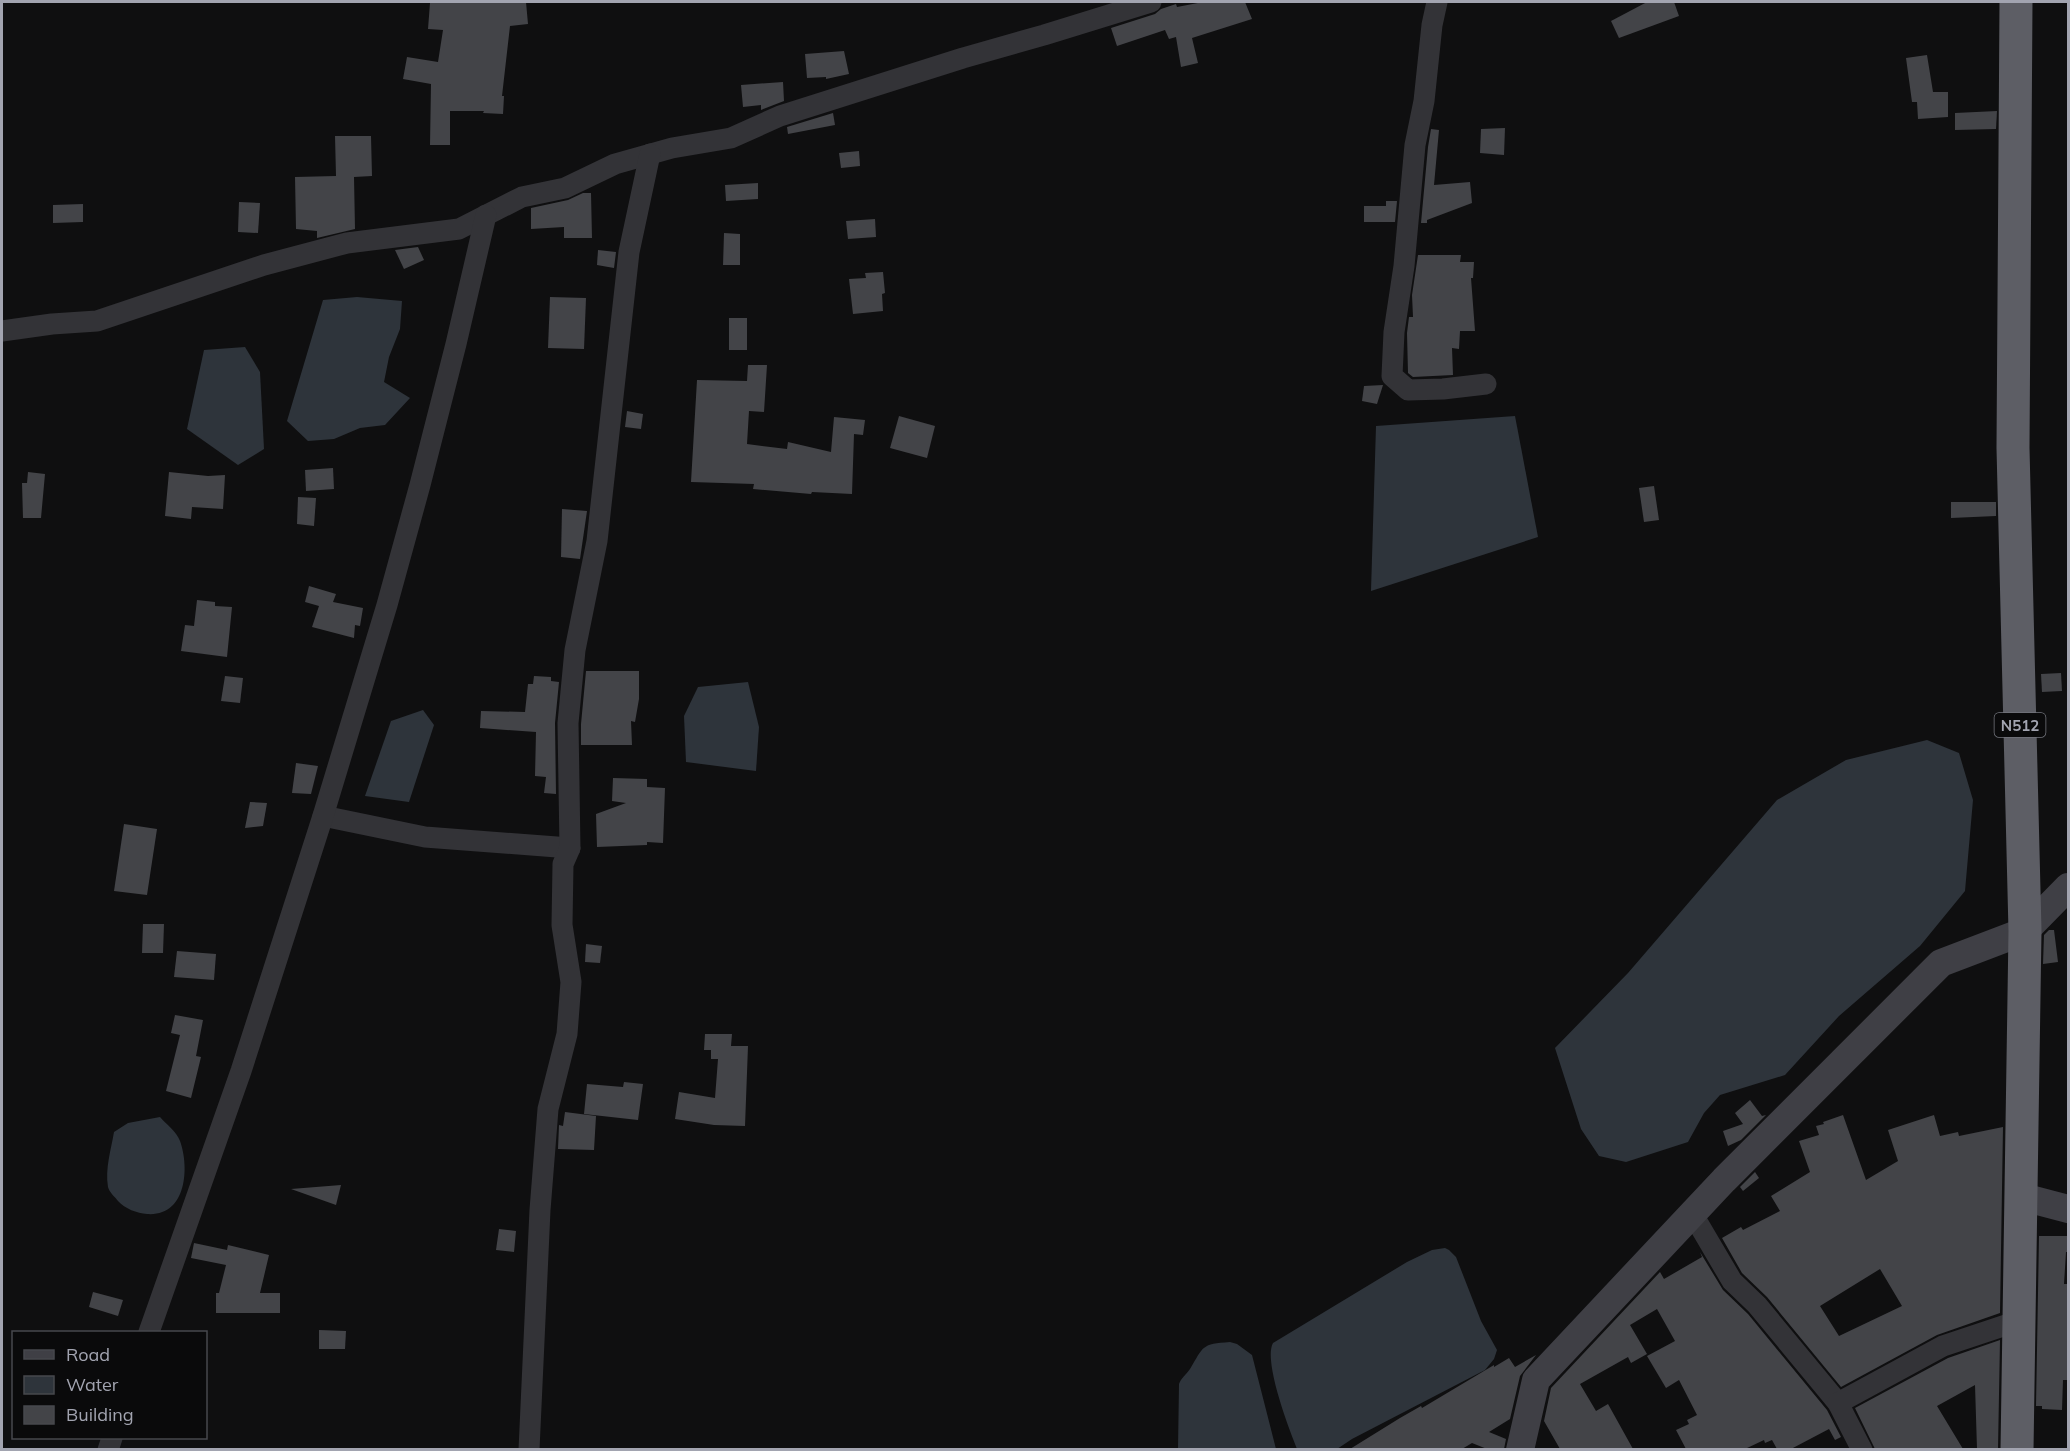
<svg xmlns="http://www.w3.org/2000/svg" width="2070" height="1451" font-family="Mulish,sans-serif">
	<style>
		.water { fill: #2e343b }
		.building { fill: #434448; fill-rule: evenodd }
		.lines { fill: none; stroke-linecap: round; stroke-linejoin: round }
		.street { stroke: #333337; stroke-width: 21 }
		.secondary { stroke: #3f3f45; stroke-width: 28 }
		.highway { stroke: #5d5e65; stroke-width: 33 }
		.labels { text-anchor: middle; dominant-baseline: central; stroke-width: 5; stroke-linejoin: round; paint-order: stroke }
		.shield { fill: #0a0a0b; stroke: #74767e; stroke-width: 1.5 }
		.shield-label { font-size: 15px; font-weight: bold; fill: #a2a4b0 }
	</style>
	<rect width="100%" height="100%" fill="#0f0f10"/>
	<g class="water">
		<path d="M 357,297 L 402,301 L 400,329 L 389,357 L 384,382 L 410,398 L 385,425 L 360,428 L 334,439 L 308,441 L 287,421 L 323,300 Z"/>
		<path d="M 245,347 L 260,372 L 264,449 L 238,465 L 187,429 L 204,350 Z"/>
		<path d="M 1515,416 L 1538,537 L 1371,591 L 1376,426 Z"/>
		<path d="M 748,682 L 759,727 L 756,771 L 686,762 L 684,716 L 698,687 Z"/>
		<path d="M 423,710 L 434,725 L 409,802 L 365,796 L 391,721 Z"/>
		<path d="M 1927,740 L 1959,753 L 1973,800 L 1965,891 L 1920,946 L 1839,1016 L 1785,1075 L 1720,1095 L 1704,1113 L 1688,1142 L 1626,1162 L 1599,1156 L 1581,1129 L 1555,1048 L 1628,973 L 1777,800 L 1846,760 Z"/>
		<path d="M 160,1117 C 166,1124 177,1132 180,1141 C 190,1169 186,1217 147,1214 C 137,1213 125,1209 118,1201 C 115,1197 109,1192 108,1187 C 105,1168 111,1150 114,1132 L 128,1123 Z"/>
		<path d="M 1445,1248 L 1449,1250 L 1456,1257 L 1481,1321 L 1497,1350 L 1494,1359 L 1485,1370 L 1352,1439 L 1337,1449 L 1297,1449 C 1289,1429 1263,1361 1273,1343 L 1407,1262 L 1432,1250 Z"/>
		<path d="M 1230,1342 L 1237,1344 L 1252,1355 L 1276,1449 L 1178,1449 L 1179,1384 C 1181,1378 1186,1375 1190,1369 C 1204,1346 1201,1344 1230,1342 Z"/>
	</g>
	<g class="building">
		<path d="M 487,2 L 526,2 L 528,24 L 510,26 L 502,96 L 504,96 L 503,114 L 483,113 L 484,111 L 450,111 L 450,145 L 430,145 L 431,84 L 403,79 L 407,57 L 438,62 L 443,30 L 428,29 L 430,3 L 487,3 Z"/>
		<path d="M 1203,2 L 1245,2 L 1252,19 L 1192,38 L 1198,63 L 1181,67 L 1176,37 L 1169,39 L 1165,30 L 1117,46 L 1111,28 L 1155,14 L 1161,9 L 1176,4 L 1177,7 Z"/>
		<path d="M 1647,2 L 1674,2 L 1679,16 L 1619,38 L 1611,21 Z"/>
		<path d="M 844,51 L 849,74 L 826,79 L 826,77 L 807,78 L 805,54 Z"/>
		<path d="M 1927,55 L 1933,92 L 1948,92 L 1948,117 L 1918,119 L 1917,102 L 1912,102 L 1906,58 Z"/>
		<path d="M 783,82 L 784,101 L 761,110 L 761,105 L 743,107 L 741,85 Z"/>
		<path d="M 1997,111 L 1996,129 L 1955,130 L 1955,113 Z"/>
		<path d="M 833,113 L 835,125 L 788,134 L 787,127 Z"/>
		<path d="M 1505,128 L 1504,155 L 1480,153 L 1481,129 Z"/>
		<path d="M 1431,129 L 1439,130 L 1434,185 L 1470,182 L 1472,203 L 1427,220 L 1427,223 L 1421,223 L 1428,147 Z"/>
		<path d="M 335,136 L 371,136 L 372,176 L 354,177 L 355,229 L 317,238 L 317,231 L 296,229 L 295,177 L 336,176 Z"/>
		<path d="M 859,151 L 860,166 L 841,168 L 839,153 Z"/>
		<path d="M 758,183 L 758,199 L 726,201 L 725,185 Z"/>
		<path d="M 583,193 L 591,193 L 592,238 L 564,238 L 564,227 L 531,229 L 531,208 L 568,200 Z"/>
		<path d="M 1386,201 L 1397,201 L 1395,222 L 1364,222 L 1364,206 L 1386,206 Z"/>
		<path d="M 239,202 L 260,203 L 258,233 L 238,232 Z"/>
		<path d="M 83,204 L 83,222 L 53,223 L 53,205 Z"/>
		<path d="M 875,219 L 876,237 L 848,239 L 846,221 Z"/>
		<path d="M 724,233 L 740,234 L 740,265 L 723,265 Z"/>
		<path d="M 418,247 L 424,260 L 404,269 L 395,250 Z"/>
		<path d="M 598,250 L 616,252 L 614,268 L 597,265 Z"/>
		<path d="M 1418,255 L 1461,255 L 1460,262 L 1474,262 L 1473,278 L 1471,278 L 1475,331 L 1460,331 L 1459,349 L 1452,348 L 1453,375 L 1413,377 L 1408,373 L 1407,333 L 1409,317 L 1413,317 L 1412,295 Z"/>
		<path d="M 883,272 L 885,293 L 882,294 L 883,311 L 853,314 L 849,279 L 866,278 L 865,273 Z"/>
		<path d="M 550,297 L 586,298 L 584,349 L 548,348 Z"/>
		<rect x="729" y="318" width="18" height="32"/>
		<path d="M 748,365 L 767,365 L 764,412 L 749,411 L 747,444 L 787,449 L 788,442 L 831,452 L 834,417 L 865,420 L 863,435 L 854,434 L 852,494 L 812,492 L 811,494 L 753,489 L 754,484 L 691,482 L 697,380 L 747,381 Z"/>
		<path d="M 1383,385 L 1377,404 L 1362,401 L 1364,386 Z"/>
		<path d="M 627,411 L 643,414 L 641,429 L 625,427 Z"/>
		<path d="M 899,416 L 935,426 L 927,458 L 890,448 Z"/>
		<path d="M 333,468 L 334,489 L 306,491 L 305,470 Z"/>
		<path d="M 28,472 L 45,474 L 41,518 L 23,518 L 22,483 L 27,483 Z"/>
		<path d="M 169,472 L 208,476 L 225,475 L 223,509 L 192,507 L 191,519 L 165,516 Z"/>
		<path d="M 1654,486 L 1659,520 L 1644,522 L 1639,488 Z"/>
		<path d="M 298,497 L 316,498 L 314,526 L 297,524 Z"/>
		<path d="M 1951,502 L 1996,502 L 1996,516 L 1951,518 Z"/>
		<path d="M 562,509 L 587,511 L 580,559 L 561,557 Z"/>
		<path d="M 309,586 L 336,594 L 333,602 L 363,608 L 360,626 L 355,625 L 354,638 L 312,627 L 319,606 L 305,602 Z"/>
		<path d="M 197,600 L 215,602 L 215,606 L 232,607 L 227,657 L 181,651 L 185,625 L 194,626 Z"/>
		<path d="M 586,671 L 639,671 L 639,699 L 635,722 L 631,721 L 632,745 L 581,745 L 581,724 Z"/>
		<path d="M 2061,673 L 2062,691 L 2042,692 L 2041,674 Z"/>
		<path d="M 225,676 L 243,678 L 240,703 L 221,701 Z"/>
		<path d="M 534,676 L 551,677 L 551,681 L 559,682 L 555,723 L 556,794 L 544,793 L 546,777 L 535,776 L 536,732 L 480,728 L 481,711 L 525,712 L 528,684 L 533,684 Z"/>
		<path d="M 296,763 L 318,766 L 311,794 L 292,793 Z"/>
		<path d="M 613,778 L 647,779 L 647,787 L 665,788 L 663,843 L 647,842 L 647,845 L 597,847 L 596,814 L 626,803 L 612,801 Z"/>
		<path d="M 250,802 L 267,803 L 263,826 L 245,828 Z"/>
		<path d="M 124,824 L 157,829 L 147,895 L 114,891 Z"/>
		<path d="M 143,924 L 164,924 L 163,953 L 142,953 Z"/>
		<path d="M 2049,930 L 2054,930 L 2058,962 L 2043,964 L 2044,935 Z"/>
		<path d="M 586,944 L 602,946 L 600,963 L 585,962 Z"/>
		<path d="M 177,951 L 216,954 L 214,980 L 174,977 Z"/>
		<path d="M 175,1015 L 203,1020 L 196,1056 L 201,1057 L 191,1098 L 166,1091 L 180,1035 L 171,1033 Z"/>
		<path d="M 705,1034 L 732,1034 L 731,1046 L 748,1046 L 745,1126 L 714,1125 L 675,1119 L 679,1092 L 715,1098 L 718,1059 L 711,1059 L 711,1050 L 704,1050 Z"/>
		<path d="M 624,1082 L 643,1084 L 638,1120 L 584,1114 L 587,1084 L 623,1087 Z"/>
		<path d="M 1750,1100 L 1762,1116 L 1766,1115 L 1741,1140 L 1728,1146 L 1723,1131 L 1743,1124 L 1735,1113 Z"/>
		<path d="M 565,1112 L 596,1116 L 594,1150 L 558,1149 L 559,1125 L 563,1126 Z"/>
		<path d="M 1843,1115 L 1866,1180 L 1898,1161 L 1888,1130 L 1934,1115 L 1940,1136 L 1958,1132 L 1959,1136 L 2003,1127 L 2000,1313 L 1937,1335 L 1841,1387 L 1767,1297 L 1742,1273 L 1722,1238 L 1741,1227 L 1743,1230 L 1780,1211 L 1771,1196 L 1810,1172 L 1799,1141 L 1819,1135 L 1816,1126 L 1824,1124 L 1823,1122 ZM 1880,1269 L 1902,1306 L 1839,1336 L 1820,1306 Z"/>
		<path d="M 1755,1172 L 1759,1178 L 1743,1191 L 1740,1187 Z"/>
		<path d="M 341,1185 L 336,1205 L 291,1189 Z"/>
		<path d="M 499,1229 L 516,1231 L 514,1252 L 496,1250 Z"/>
		<path d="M 2039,1236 L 2068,1236 L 2068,1252 L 2066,1252 L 2064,1284 L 2067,1284 L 2068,1297 L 2068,1380 L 2063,1380 L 2062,1410 L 2042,1409 L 2042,1406 L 2036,1406 Z"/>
		<path d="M 194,1243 L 227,1250 L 228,1245 L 269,1255 L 260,1293 L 280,1293 L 280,1313 L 216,1313 L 216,1293 L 219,1293 L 226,1265 L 191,1258 Z"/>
		<path d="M 1700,1252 L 1723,1290 L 1748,1314 L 1827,1410 L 1841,1437 L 1835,1440 L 1829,1429 L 1791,1449 L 1777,1449 L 1772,1440 L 1765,1443 L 1764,1440 L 1745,1449 L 1686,1449 L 1676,1430 L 1689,1424 L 1687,1420 L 1697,1415 L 1679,1380 L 1666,1388 L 1647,1356 L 1675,1341 L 1657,1309 L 1630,1325 L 1647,1354 L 1631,1363 L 1628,1357 L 1580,1384 L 1596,1411 L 1608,1404 L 1633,1449 L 1560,1449 L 1544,1421 L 1551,1388 L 1660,1272 L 1664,1279 L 1702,1257 Z"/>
		<path d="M 93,1292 L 123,1300 L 118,1316 L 89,1307 Z"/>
		<path d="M 319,1330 L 346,1331 L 345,1349 L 319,1349 Z"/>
		<path d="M 2000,1340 L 1998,1449 L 1977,1449 L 1975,1385 L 1937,1406 L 1963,1449 L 1875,1449 L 1855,1408 L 1948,1358 Z"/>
		<path d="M 1536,1355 L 1520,1376 L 1510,1419 L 1489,1432 L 1506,1439 L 1504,1449 L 1487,1449 L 1472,1443 L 1462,1449 L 1350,1449 L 1400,1418 L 1421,1406 L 1422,1408 L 1494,1365 L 1494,1367 L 1509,1358 L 1515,1367 Z"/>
	</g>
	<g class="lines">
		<g class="street">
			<path d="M 1437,2 L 1432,25 L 1424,101 L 1415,145 L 1404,266 L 1394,332 L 1392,376 L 1408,390 L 1443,389 L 1486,384"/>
			<path d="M 2,331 L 52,324 L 97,321 L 264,265 L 347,243 L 459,229 L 522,197 L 565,188 L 615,164 L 672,148 L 731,138 L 780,116 L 963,58 L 1044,35 L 1151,2"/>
			<path d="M 323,816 L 425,837 L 570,848"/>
			<path d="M 1692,1213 L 1732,1281 L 1757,1305 L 1838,1403"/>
			<path d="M 149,1332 L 241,1071 L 323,816 L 387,605 L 420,485 L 456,344 L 486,215"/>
			<path d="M 108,1450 L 112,1438"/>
			<path d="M 529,1450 L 540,1210 L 548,1109 L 567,1034 L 571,982 L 562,925 L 563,864 L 570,848 L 568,723 L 575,650 L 597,541 L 629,252 L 650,154"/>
			<path d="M 1862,1450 L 1838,1403 L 1943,1346 L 2018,1321"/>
		</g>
		<g class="secondary">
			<path d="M 2019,1196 L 2068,1209"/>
			<path d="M 1520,1450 L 1536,1380 L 1724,1180 L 1941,963 L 2025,931 L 2068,887"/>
		</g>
		<path class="highway" d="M 2016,2 L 2013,448 L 2025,931 L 2017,1450"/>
	</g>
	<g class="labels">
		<rect class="shield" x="1994.5" y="713" width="51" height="24" rx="4.5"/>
		<g class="shield-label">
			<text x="2020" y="725">N512</text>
		</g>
	</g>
	<rect width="2070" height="1451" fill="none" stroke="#a2a4b0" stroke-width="6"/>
	<rect x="12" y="1331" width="195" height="108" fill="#0a0a0b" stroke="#47484d" stroke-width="1.5"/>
	<rect x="24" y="1350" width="30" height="9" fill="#3f3f45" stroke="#47484d" stroke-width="1.5"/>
	<text x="66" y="1361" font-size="18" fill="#a2a4b0">Road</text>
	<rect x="24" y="1376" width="30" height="18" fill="#2e343b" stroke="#47484d" stroke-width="1.5"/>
	<text x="66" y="1391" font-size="18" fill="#a2a4b0">Water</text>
	<rect x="24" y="1406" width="30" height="18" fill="#434448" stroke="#47484d" stroke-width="1.5"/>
	<text x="66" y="1421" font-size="18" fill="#a2a4b0">Building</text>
</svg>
